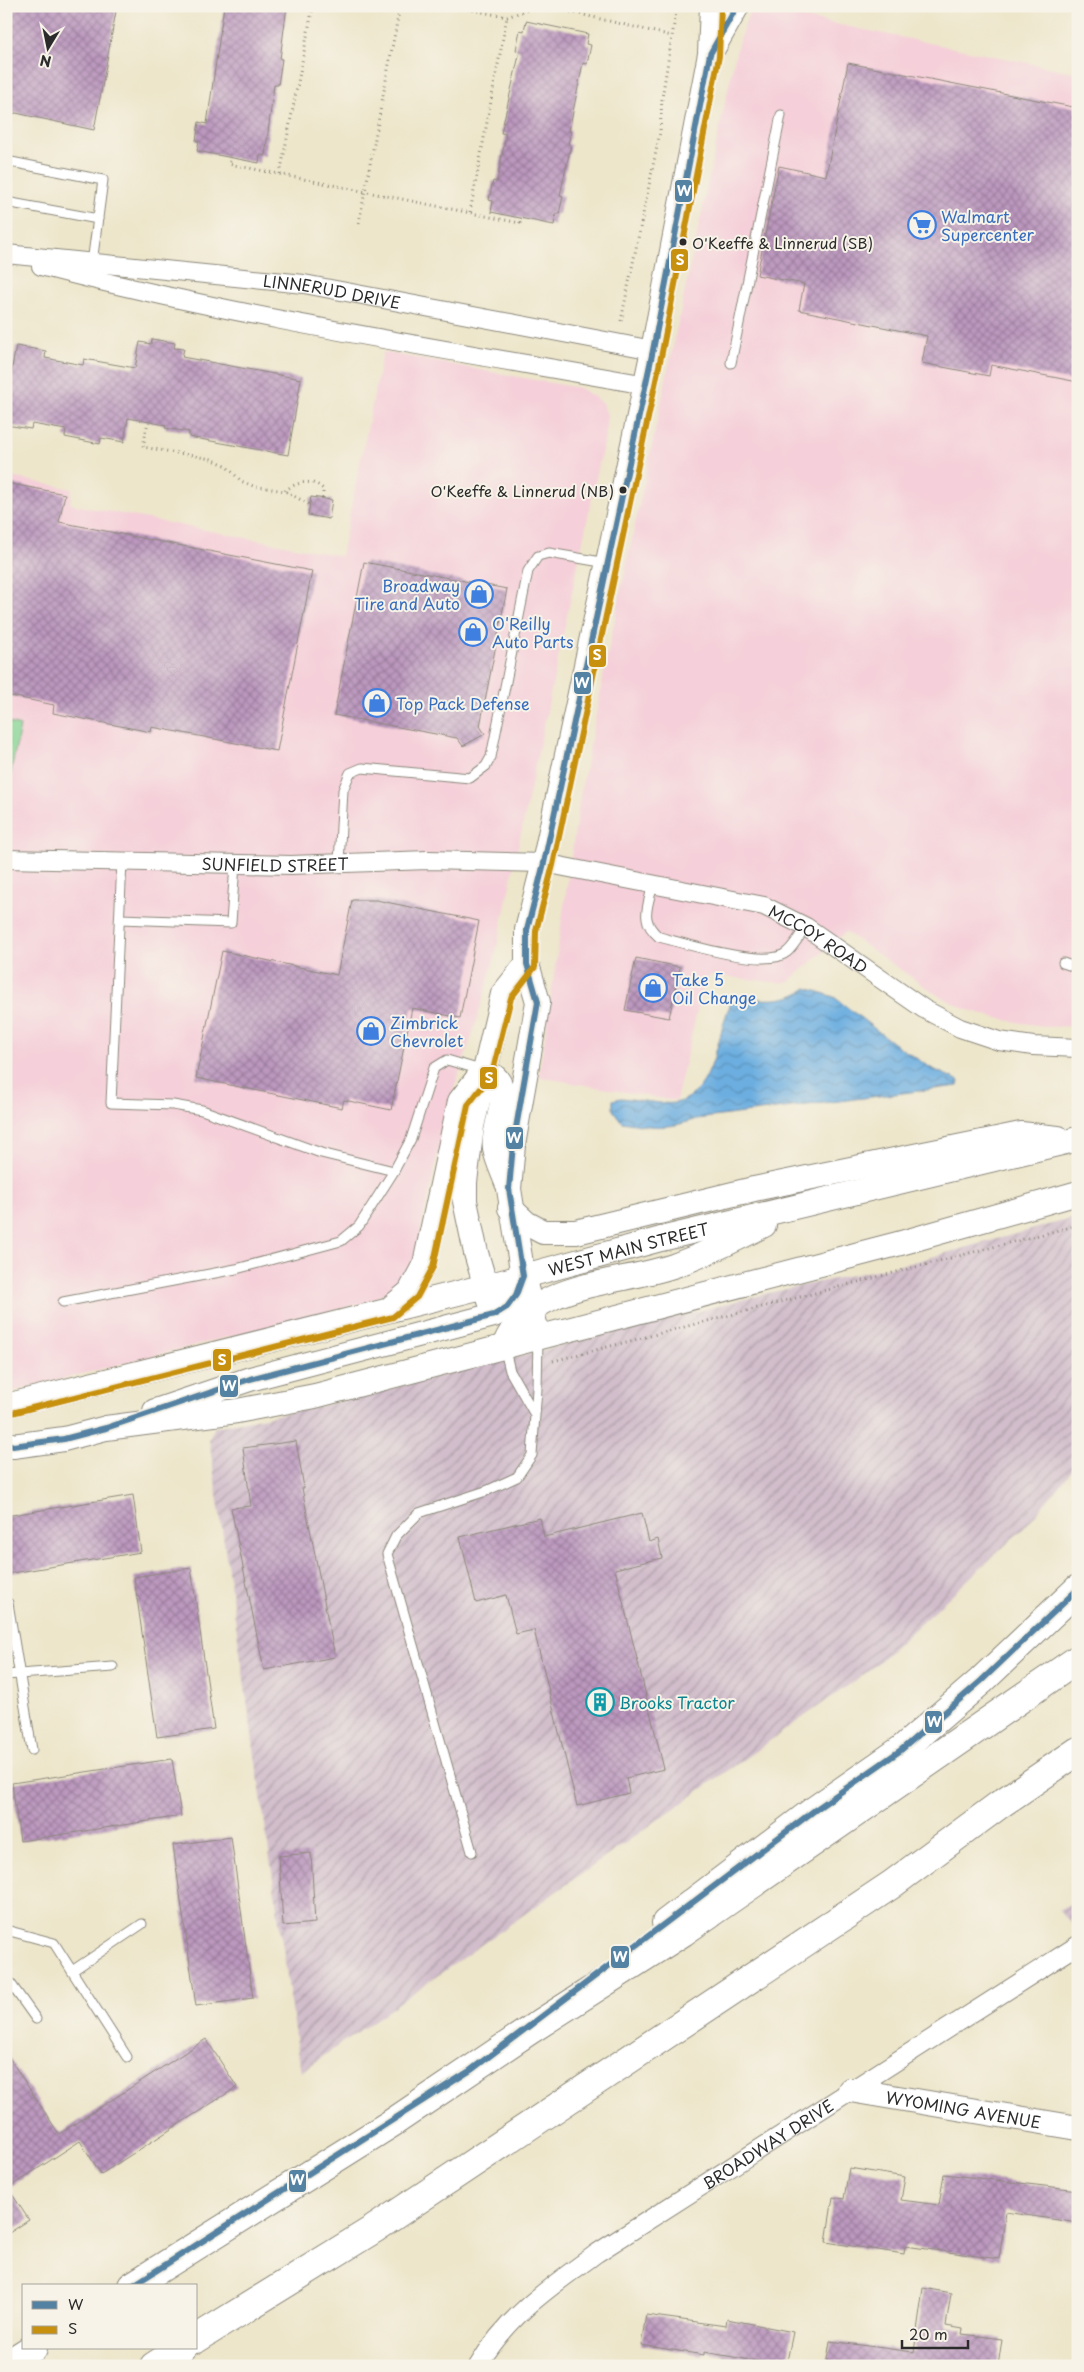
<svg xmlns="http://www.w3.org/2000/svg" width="1084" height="2372" font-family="'Playpen Sans',sans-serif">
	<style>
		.built { fill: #f5cfd9 }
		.industrial { fill: url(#industrial-furrows) }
		.grass { fill: #85d494; stroke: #588060 }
		.water { fill: url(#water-waves); stroke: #4c6c86 }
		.building { fill: url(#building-cross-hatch) }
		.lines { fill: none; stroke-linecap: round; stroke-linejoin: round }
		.lane-casing { stroke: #8c887b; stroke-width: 11 }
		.street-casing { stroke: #8c887b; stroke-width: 20 }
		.secondary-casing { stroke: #8c887b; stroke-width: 26 }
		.highway-casing { stroke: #8c887b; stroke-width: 30 }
		.path { stroke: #8c887b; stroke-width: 3; stroke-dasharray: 1 4; stroke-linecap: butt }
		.lane { stroke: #fff; stroke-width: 9 }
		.street { stroke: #fff; stroke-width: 18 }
		.secondary { stroke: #fff; stroke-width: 24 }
		.highway { stroke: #fff; stroke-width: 28 }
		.bus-1-casing { stroke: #f7f3e8; stroke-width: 10 }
		.bus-2-casing { stroke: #f7f3e8; stroke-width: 10 }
		.bus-1 { stroke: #5482a3; stroke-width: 6 }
		.bus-2 { stroke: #c7900f; stroke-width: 6 }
		.bus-dot { fill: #2b2b2b; stroke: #f7f3e8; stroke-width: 2 }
		.labels { text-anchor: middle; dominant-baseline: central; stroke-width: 4; stroke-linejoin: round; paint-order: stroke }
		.bus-label { font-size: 15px; fill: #2b2b2b; stroke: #f7f3e8; text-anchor: start }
		.shop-label { font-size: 16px; fill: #366cbe; stroke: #f7f3e8; text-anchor: start }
		.street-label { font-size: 16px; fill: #2b2b2b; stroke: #f7f3e8 }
		.culture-label { font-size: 16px; fill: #0d838f; stroke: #f7f3e8; text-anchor: start }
		.line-badge { stroke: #f7f3e8; stroke-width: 2 }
		.badge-label { font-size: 14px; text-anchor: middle; font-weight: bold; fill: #fff }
	</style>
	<defs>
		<pattern id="industrial-furrows" width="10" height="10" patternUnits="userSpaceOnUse" patternTransform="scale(1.25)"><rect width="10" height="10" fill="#d1bdcb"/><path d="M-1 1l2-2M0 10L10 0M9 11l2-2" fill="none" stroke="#aa9aa5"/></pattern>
		<pattern id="water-waves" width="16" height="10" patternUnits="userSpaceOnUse" patternTransform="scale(1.25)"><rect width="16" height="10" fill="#6caee0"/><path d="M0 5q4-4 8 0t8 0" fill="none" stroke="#598eb6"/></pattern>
		<pattern id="building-cross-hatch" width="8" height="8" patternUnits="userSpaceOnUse" patternTransform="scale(1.25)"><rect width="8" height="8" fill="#bc98bf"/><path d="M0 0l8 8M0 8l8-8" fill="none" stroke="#997c9b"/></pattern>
	</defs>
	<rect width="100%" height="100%" fill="#f7f3e8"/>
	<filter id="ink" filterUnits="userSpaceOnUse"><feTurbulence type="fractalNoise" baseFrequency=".02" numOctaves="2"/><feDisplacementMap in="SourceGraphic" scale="10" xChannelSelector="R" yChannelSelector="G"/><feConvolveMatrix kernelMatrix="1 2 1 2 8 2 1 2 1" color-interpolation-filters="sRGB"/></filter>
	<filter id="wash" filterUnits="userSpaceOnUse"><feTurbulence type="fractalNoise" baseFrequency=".0096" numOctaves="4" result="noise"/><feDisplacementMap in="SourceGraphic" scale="20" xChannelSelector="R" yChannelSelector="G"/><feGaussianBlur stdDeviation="1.12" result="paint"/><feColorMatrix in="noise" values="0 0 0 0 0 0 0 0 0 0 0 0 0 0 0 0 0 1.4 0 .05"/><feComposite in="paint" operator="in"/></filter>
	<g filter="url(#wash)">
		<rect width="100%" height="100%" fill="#ede6cb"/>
		<g class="built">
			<path d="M 751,7 L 1078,73 L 1078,1026 L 1048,1027 L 1005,1020 L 968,1010 L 939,996 L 846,932 L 790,981 L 780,983 L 711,975 L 704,981 L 676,1101 L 539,1077 L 580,796 L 611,637 L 732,70 L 738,44 Z"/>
			<path d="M 383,352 L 579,388 L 593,396 L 603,404 L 607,415 L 605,436 L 495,956 L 473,1033 L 450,1100 L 414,1261 L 407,1277 L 397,1288 L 367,1302 L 6,1393 L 6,476 L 72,489 L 70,504 L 341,556 Z"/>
		</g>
		<g class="industrial">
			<path d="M 1078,1217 L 1078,1463 L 1025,1527 L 870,1670 L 301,2072 L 209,1439 L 215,1427 L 317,1407 L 773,1292 L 917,1261 Z"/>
			<path d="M 1078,1900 L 1078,1930 L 1058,1910 Z"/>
		</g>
		<path class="grass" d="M 6,722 L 20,726 L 6,797 Z"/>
		<path class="water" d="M 807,988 L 834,997 L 893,1043 L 931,1068 L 959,1081 L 958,1086 L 696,1119 C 666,1130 653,1127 622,1122 L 613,1110 L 613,1100 L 621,1098 C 636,1099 661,1105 675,1103 C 718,1095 716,1027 734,997 C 760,999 785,1004 807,988 Z"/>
		<g id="blocks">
			<g class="building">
				<path d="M 6,6 L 117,6 L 94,130 L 16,113 L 6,116 Z"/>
				<path d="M 224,6 L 287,6 L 280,59 L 282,59 L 278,85 L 274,85 L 265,156 L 260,155 L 259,163 L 197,151 L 199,141 L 196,141 L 199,122 L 207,124 Z"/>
				<path d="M 526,21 L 588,34 L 586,44 L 591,45 L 587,64 L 583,63 L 569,131 L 571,132 L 568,144 L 571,145 L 560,195 L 563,196 L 559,214 L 556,214 L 554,225 L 491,212 L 493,201 L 489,200 L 493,181 L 497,182 L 506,134 L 501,133 L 520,51 L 516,50 L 520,30 L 524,31 Z"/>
				<path d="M 848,63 L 1078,108 L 1078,382 L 991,365 L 989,376 L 922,363 L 927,336 L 799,310 L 804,284 L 757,275 L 779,166 L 826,176 Z"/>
				<path d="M 152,339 L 175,343 L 174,348 L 184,349 L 182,357 L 301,379 L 288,455 L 189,437 L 189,432 L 165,428 L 166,425 L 128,418 L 124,442 L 101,438 L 100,444 L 65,437 L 66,430 L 32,424 L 31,429 L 6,425 L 6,401 L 16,346 L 46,351 L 45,358 L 83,365 L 84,359 L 135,368 L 140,342 L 151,344 Z"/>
				<path d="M 6,483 L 65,494 L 59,522 L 312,571 L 277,751 L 152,727 L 151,732 L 53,713 L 54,705 L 6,695 Z"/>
				<path d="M 311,497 L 332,500 L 329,519 L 308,515 Z"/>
				<path d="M 364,562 L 507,589 L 480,726 L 485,734 L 463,746 L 457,738 L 334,715 Z"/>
				<path d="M 352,900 L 376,900 L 479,921 L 460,1018 L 412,1008 L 391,1110 L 344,1100 L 342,1108 L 196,1078 L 222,951 L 337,975 Z"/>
				<path d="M 636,958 L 680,967 L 669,1018 L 625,1010 Z"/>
				<path d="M 296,1441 L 304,1488 L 302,1488 L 335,1657 L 264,1670 L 231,1508 L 251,1506 L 243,1448 Z"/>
				<path d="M 133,1495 L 141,1552 L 6,1574 L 6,1516 Z"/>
				<path d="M 642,1513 L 649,1542 L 658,1539 L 662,1558 L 615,1569 L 664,1769 L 626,1778 L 629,1793 L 577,1806 L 534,1630 L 516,1634 L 506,1595 L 476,1603 L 460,1537 L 540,1518 L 544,1537 Z"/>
				<path d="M 191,1568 L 214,1729 L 157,1737 L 134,1577 Z"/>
				<path d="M 172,1759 L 181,1816 L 20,1841 L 12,1783 Z"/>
				<path d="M 231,1837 L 253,1998 L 196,2006 L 173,1845 Z"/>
				<path d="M 311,1853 L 315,1923 L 283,1926 L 279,1856 Z"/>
				<path d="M 206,2039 L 237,2087 L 101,2174 L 80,2141 L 8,2188 L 29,2220 L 6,2235 L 6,2053 L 59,2134 Z"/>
				<path d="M 849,2168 L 905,2177 L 901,2200 L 939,2205 L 944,2174 L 1078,2190 L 1078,2223 L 1006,2212 L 999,2259 L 905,2246 L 904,2254 L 826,2242 L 833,2197 L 844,2199 Z"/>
				<path d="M 923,2288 L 951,2293 L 946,2326 L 963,2329 L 962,2334 L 1002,2339 L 998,2366 L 826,2366 L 830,2341 L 914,2352 Z"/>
				<path d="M 646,2315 L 726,2326 L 727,2319 L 793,2332 L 786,2366 L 704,2352 L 704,2355 L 641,2345 Z"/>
			</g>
		</g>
	</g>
	<g filter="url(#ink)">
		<use href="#blocks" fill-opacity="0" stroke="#8c887b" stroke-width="1"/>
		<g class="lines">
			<defs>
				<g id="lane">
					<path d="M 6,161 L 103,180 L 92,263"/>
					<path d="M 6,202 L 98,219"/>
					<path d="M 731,363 L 781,115"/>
					<path d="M 122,861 L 111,1103 L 173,1105 L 202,1110 L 321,1153 L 394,1171"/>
					<path d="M 339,863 L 343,790 L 350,773 L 362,768 L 470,778 L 486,766 L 491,757 L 528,571 L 538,556 L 549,553 L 607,563"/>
					<path d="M 653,884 C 648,907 639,920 659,937 C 684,943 768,970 787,952 C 794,946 800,935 806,927"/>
					<path d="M 120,919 L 231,923 L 235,864"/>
					<path d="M 1063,963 L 1078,968"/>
					<path d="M 63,1302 L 236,1269 L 341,1241 L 359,1226 L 394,1171 L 411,1139 L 434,1068 L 447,1060 L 481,1070"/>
					<path d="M 504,1346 L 510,1371 L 534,1413"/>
					<path d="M 8,1603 L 32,1750"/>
					<path d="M 6,1675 L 113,1667"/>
					<path d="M 472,1852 L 387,1554 L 396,1536 L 419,1513 L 486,1491 L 517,1477 L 532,1455 L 537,1389 L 538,1339"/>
					<path d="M 6,1930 L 54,1943 L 127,2057"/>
					<path d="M 72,1971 L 142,1924"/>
					<path d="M 6,1977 L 36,2019"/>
				</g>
				<g id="street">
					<path id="s1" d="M 6,254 L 304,284 L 653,350"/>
					<path d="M 41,266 C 239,318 444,349 646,385"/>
					<path id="s2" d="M 6,859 L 291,865 L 428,860 L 544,863 L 764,906 L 806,927 L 924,1009 L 960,1028 L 999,1041 L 1033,1046 L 1078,1048"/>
					<path id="s3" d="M 478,2366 C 508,2315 550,2287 597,2253 L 1078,1945"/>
				</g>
				<g id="secondary">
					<path d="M 712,50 L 737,6"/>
					<path d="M 484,1071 C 520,1084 491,1124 495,1149 C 497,1160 503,1172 507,1183"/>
					<path d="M 510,1208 L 526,1223 L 543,1232 L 576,1232 L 754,1189 L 1021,1134 L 1058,1138"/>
					<path d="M 490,1301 L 476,1253 L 465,1201 L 465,1182 L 472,1126 L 503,994 L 527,964"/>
					<path d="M 392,1307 L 410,1292 L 425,1264 L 460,1101 L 481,1074"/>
					<path d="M 538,1336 L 523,1276 L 509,1189 L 513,1145 L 538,1002 L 527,964 L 527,930 L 544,863 L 653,350 L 710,54 L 712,6"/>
					<path d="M 504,1346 C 529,1281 617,1285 673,1266 C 704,1255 735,1240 764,1225"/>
					<path id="s4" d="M 6,1406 L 506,1281 L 661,1239 L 1078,1139"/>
					<path d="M 155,1411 L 250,1379 L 494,1315 C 511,1305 516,1294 523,1276"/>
					<path d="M 6,1443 L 13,1446 L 64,1439 L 106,1428 L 237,1411 L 315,1396 L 901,1243 L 1078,1193"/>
					<path id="s5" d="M 850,2090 L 1078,2128"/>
				</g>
				<g id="highway">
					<path d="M 666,1923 L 815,1810 L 901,1750 L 981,1681 L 1078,1589"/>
					<path d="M 132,2286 L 392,2123 L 530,2030 L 683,1932 L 1078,1659"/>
					<path d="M 196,2339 L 374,2229 L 891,1885 L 999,1805 L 1078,1751"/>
					<path d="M 6,2365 L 33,2348"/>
					<path d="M 154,2366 L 182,2348"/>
				</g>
			</defs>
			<use href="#lane" class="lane-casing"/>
			<use href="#street" class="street-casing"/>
			<use href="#secondary" class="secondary-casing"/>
			<use href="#highway" class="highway-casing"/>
			<g class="path">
				<path d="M 453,6 L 507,17 L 538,6"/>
				<path d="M 546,6 L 672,36"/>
				<path d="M 230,161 L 229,164 L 520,223 L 521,218"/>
				<path d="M 280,174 L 313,6"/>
				<path d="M 470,212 L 507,17"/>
				<path d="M 359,223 L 400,6"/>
				<path d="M 621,321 L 660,132 L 662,98 L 677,6"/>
				<path d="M 148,421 L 143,447 L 211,459 L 225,465 L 241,481 L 253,486 L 285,491 L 310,505"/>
				<path d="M 285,491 C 295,482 313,478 323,489 L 323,499"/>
				<path d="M 553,1361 L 1078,1225"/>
			</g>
			<use href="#lane" class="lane"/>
			<use href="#street" class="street"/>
			<use href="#secondary" class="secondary"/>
			<use href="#highway" class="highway"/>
			<defs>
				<g id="bus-1">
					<path d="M 6,1443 L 13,1446 L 64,1439 L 106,1428 L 250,1379 L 494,1315 L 507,1307 L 516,1295 L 523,1276 L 509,1189 L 513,1145 L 538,1002 L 527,964 L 527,930 L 544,863 L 653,350 L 710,54 L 737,6"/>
					<path d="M 132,2286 L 471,2070 L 815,1810 L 901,1750 L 981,1681 L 1078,1589"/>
				</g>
				<path id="bus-2" d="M 8,1414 L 393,1317 L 417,1297 L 433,1267 L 468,1105 L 492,1074 L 511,998 L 535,967 L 536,931 L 553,865 L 662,352 L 719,56 L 721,6"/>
			</defs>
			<use href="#bus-1" class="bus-1-casing"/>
			<use href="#bus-2" class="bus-2-casing"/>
			<use href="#bus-1" class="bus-1"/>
			<use href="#bus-2" class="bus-2"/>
		</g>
	</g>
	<defs>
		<symbol id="supermarket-ring" viewBox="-11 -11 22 22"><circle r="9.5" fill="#f7f3e8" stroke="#3f7fe0" stroke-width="1.5"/><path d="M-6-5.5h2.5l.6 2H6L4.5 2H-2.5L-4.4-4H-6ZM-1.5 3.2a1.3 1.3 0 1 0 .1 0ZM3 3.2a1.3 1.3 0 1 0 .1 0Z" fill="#3f7fe0"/></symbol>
		<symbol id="shop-ring" viewBox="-11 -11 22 22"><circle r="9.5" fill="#f7f3e8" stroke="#3f7fe0" stroke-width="1.5"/><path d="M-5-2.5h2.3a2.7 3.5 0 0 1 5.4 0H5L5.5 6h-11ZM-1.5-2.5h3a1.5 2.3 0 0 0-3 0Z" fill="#3f7fe0"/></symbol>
		<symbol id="building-ring" viewBox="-11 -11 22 22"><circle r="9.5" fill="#f7f3e8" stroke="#0f9aa8" stroke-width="1.5"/><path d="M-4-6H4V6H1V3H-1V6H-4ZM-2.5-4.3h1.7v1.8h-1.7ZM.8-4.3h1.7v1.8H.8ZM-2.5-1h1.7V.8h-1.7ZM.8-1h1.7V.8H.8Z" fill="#0f9aa8"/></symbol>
	</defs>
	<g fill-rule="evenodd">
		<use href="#supermarket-ring" x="906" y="209" width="32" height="32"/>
		<use href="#shop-ring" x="463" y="578" width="32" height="32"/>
		<use href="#shop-ring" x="457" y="616" width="32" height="32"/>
		<use href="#shop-ring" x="361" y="687" width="32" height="32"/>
		<use href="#shop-ring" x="637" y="972" width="32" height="32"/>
		<use href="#shop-ring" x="355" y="1015" width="32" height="32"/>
		<use href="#building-ring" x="584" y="1686" width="32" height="32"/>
	</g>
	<g class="bus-dot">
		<circle cx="683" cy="242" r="4.5"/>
		<circle cx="623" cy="490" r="4.5"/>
	</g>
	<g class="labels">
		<g class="bus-label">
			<text x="692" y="242">O'Keeffe &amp; Linnerud (SB)</text>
			<text x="614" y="490" text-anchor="end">O'Keeffe &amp; Linnerud (NB)</text>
		</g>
		<g class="shop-label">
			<text x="941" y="216">Walmart<tspan x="941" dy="18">Supercenter</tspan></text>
			<text x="460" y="585" text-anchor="end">Broadway<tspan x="460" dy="18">Tire and Auto</tspan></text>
			<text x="492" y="623">O'Reilly<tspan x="492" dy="18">Auto Parts</tspan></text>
			<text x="396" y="703">Top Pack Defense</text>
			<text x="672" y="979">Take 5<tspan x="672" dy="18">Oil Change</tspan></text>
			<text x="390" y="1022">Zimbrick<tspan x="390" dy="18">Chevrolet</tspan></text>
		</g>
		<g class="street-label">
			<text stroke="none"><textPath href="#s1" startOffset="328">LINNERUD DRIVE</textPath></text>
			<text stroke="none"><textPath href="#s2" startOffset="269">SUNFIELD STREET</textPath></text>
			<text stroke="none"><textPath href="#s2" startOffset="826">MCCOY ROAD</textPath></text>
			<text stroke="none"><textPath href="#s4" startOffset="642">WEST MAIN STREET</textPath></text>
			<text stroke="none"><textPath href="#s5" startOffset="115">WYOMING AVENUE</textPath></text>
			<text stroke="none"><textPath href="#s3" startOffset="368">BROADWAY DRIVE</textPath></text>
		</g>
		<g class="culture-label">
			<text x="619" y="1702">Brooks Tractor</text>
		</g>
	</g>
	<g class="line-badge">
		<rect x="674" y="179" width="19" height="24" rx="5" fill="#5482a3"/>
		<rect x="670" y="248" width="19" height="24" rx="5" fill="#c7900f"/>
		<rect x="588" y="644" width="19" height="24" rx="5" fill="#c7900f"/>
		<rect x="573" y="671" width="19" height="24" rx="5" fill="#5482a3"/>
		<rect x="479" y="1066" width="19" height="24" rx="5" fill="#c7900f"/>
		<rect x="505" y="1126" width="19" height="24" rx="5" fill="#5482a3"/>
		<rect x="212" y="1348" width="20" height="24" rx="5" fill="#c7900f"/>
		<rect x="219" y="1374" width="20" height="24" rx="5" fill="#5482a3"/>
		<rect x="924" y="1710" width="19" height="24" rx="5" fill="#5482a3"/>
		<rect x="610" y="1945" width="20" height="24" rx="5" fill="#5482a3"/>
		<rect x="288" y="2169" width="19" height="24" rx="5" fill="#5482a3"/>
	</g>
	<g class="badge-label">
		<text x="684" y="196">W</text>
		<text x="680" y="265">S</text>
		<text x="597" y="660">S</text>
		<text x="582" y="688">W</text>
		<text x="489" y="1083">S</text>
		<text x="514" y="1143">W</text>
		<text x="222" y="1365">S</text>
		<text x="229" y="1391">W</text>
		<text x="934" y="1727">W</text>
		<text x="620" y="1962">W</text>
		<text x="297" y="2185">W</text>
	</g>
	<rect width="1084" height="2372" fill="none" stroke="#f7f3e8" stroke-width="25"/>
	<rect x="22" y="2284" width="175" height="65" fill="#f7f3e8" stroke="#a5a39c"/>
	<rect x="32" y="2301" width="25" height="8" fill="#5482a3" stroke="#a5a39c"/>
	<text x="68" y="2310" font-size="15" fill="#2b2b2b">W</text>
	<rect x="32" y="2326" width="25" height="8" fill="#c7900f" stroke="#a5a39c"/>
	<text x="68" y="2334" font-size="15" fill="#2b2b2b">S</text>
	<g transform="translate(48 48) rotate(190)" stroke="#f7f3e8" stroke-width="4" paint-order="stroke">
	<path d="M0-4L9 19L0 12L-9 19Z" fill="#2b2b2b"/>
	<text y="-8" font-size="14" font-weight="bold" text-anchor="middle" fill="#2b2b2b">N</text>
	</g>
	<path d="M902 2340v8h66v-8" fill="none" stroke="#2b2b2b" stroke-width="2.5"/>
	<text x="909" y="2340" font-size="15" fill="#2b2b2b" stroke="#f7f3e8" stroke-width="4" paint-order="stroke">20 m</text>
</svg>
